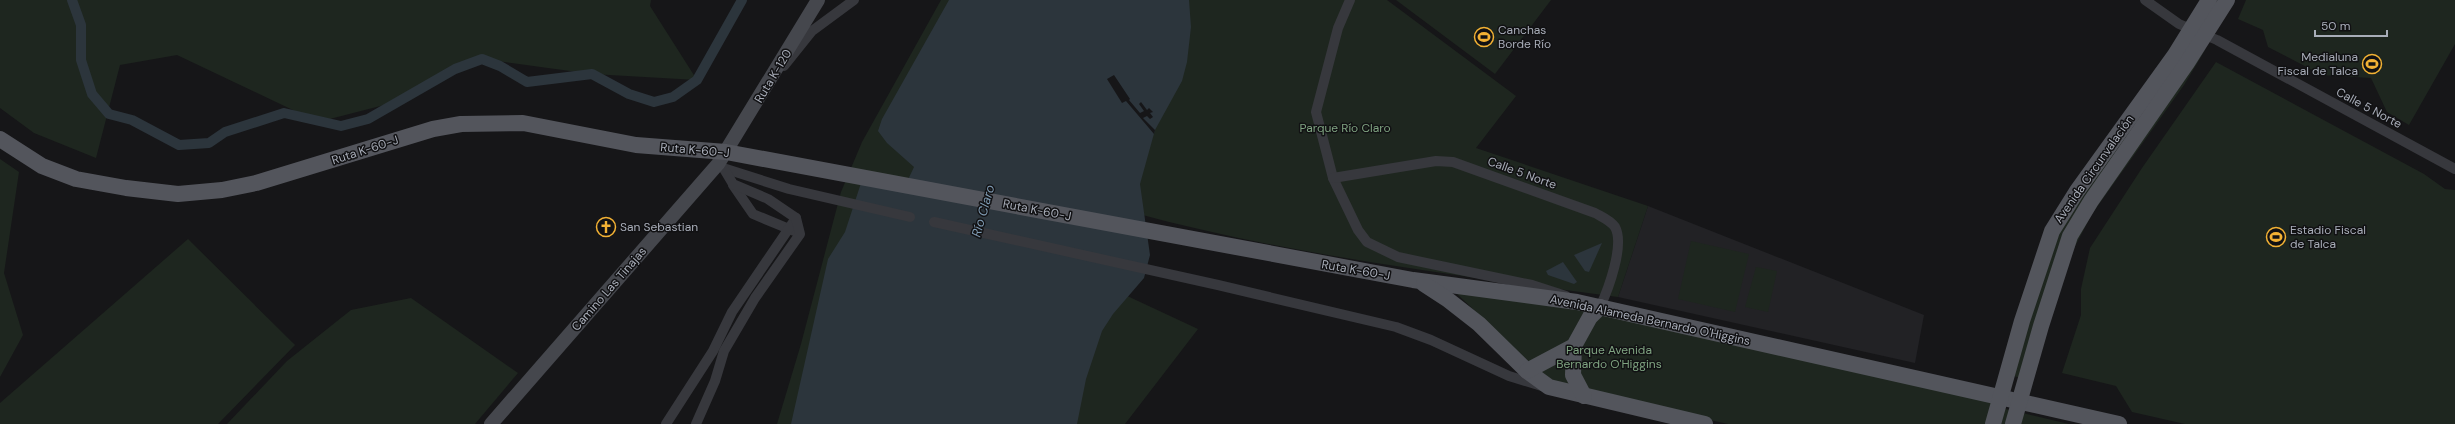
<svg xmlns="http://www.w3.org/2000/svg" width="2455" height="424" font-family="'DM Sans',sans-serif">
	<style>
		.built { fill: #222225 }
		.green { fill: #1e261f }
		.water { fill: #2c353c }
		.pier { fill: #161618 }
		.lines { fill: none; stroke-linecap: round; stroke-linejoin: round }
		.canal { stroke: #2c353c; stroke-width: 10 }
		.street { stroke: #37383d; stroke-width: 10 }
		.secondary { stroke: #45474d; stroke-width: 14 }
		.primary { stroke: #53555c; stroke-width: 16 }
		.labels { text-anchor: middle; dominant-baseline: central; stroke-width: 3; stroke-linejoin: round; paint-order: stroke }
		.poi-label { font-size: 12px; fill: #a8adb8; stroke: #111113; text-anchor: start }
		.street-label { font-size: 12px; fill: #a8adb8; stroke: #111113 }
		.park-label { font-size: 12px; fill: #7fa381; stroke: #111113 }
		.water-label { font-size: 13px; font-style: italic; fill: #7f9bb3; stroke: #111113 }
	</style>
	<rect width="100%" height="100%" fill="#161618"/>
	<path class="built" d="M 1648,206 L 1924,315 L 1915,363 L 1618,297 Z"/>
	<g class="green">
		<path d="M 0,0 L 651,0 L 650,6 L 697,80 L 592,74 L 482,59 L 392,103 L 318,122 L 177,55 L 120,65 L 96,158 L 34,133 L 0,108 Z"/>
		<path d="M 941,0 L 1387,0 L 1516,96 L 1476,148 L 1648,206 L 1618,297 C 1456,275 1293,256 1135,213 L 1123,294 L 1198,329 L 1125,424 L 777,424 L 801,344 L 841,192 L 862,142 Z"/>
		<path d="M 1396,0 L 1551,0 L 1495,74 Z"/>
		<path d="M 2246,0 L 2455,0 L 2455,44 L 2409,125 L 2387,112 L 2371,78 L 2322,75 L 2268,47 L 2263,30 L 2238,19 Z"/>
		<path d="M 2187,45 L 2059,244 L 2020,378 L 2014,376 L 2035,300 L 2057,232 Z"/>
		<path d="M 2207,47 L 2184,85 L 2092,214 L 2072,252 L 2080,230 Z"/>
		<path d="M 2216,62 L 2424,174 L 2445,189 L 2455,190 L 2455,424 L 2185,424 L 2132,412 L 2116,386 L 2062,373 L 2081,315 L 2081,289 L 2090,248 L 2142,168 Z"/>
		<path d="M 0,159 L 19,172 L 4,273 L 23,335 L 0,377 Z"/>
		<path d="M 188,239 L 295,345 L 218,424 L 0,424 L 0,403 Z"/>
		<path d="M 1691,241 L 1749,254 L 1735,312 L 1678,299 Z"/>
		<path d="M 1756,267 L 1777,271 L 1768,312 L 1745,307 Z"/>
		<path d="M 1455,292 L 1577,308 L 1988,400 L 1993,406 L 2069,424 L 1728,424 L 1573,390 L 1549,381 Z"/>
		<path d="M 411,298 L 518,373 L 475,424 L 227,424 L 287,361 L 351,310 Z"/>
	</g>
	<g class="water">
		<path d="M 949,0 L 1189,0 L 1191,27 L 1187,62 L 1182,81 L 1155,130 L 1140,184 L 1150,255 L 1144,278 L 1113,314 L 1102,331 L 1086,379 L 1077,424 L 791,424 L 828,259 L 845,232 L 861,183 L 905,186 L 914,167 L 887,143 L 878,131 L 882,119 Z"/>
		<path d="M 1602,243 L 1589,272 L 1585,271 L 1574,255 Z"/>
		<path d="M 1563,262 L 1577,282 L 1574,284 L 1548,275 L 1546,271 Z"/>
	</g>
	<path class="pier" d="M 1114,75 L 1130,99 L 1129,100 L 1140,113 L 1144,111 L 1139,104 L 1141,102 L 1147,110 L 1149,108 L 1153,112 L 1150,113 L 1153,117 L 1150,119 L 1147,116 L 1143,118 L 1155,130 L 1154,134 L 1126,101 L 1122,103 L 1107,79 Z"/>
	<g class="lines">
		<path class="canal" d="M 72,0 L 81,25 L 81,60 L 92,94 L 109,114 L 132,120 L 179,145 L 209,143 L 225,132 L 284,113 L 341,126 L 368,119 L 455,69 L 482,59 L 500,66 L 527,82 L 592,74 L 629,94 L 654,102 L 673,97 L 697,80 L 742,0"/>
		<g class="street">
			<path d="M 1350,0 L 1338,28 L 1316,112 L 1333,178 L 1358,230 L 1367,242 L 1398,257 L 1532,285 L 1566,296"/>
			<path d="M 2145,0 L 2179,24 L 2217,40 L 2455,169"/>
			<path d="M 784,66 L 812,31 L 854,0"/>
			<path d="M 723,168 L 789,189 L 910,217"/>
			<path d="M 1333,178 L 1436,161 L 1453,162 L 1595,213 C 1602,217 1610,220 1615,227 C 1625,245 1608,290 1600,307"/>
			<path d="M 733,185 L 753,214 L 794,231"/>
			<path d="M 934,222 L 1218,285 L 1396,327 L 1431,340 L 1509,376 L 1545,387"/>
			<path d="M 666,424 L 713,351 L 732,312 L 796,218"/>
			<path d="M 696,424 L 715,381 L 724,351 L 755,298 L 800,234 L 796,218 L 768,199 L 733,184 L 724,169"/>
		</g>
		<path class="secondary" d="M 491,424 L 718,164 L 818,0"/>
		<g class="primary">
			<path d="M 0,139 L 42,166 L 76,179 L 126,188 L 178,194 L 222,190 L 256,183 L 433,129 L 461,124 L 523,123 L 636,145 L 726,152 L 1413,280 L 1577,302 L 2119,424"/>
			<path d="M 1424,284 L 1447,299 L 1479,324 L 1527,371 L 1549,387 L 1705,424"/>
			<path d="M 1574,346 L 1573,375 L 1584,396"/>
			<path d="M 1527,371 L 1574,346 L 1590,317 L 1600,307"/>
			<path d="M 1993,424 L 2022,321 L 2052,231 L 2077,191 L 2175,55 L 2209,0"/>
			<path d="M 2013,424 L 2041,326 L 2070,236 L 2091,201 L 2187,63 L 2227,0"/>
		</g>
	</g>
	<defs>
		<symbol id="stadium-ring" viewBox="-11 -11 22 22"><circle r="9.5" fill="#111113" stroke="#f2b134" stroke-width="1.5"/><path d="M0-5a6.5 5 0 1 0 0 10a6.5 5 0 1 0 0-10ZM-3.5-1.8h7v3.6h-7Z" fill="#f2b134"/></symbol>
		<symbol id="church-ring" viewBox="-11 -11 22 22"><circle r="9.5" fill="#111113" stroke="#f2b134" stroke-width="1.5"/><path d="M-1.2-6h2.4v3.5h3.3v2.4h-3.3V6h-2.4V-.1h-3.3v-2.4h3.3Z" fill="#f2b134"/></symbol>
	</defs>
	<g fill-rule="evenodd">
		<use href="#stadium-ring" x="1473" y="26" width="22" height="22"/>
		<use href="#stadium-ring" x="2361" y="53" width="22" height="22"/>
		<use href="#church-ring" x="595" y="216" width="22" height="22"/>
		<use href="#stadium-ring" x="2265" y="226" width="22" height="22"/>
	</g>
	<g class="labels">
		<g class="poi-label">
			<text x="1498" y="30">Canchas<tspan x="1498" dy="14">Borde Río</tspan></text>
			<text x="2358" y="57" text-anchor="end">Medialuna<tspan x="2358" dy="14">Fiscal de Talca</tspan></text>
			<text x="620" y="227">San Sebastian</text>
			<text x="2290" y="230">Estadio Fiscal<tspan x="2290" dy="14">de Talca</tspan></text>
		</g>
		<g class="street-label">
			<text transform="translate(773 76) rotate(-59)">Ruta K-120</text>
			<text transform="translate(2369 108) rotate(28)">Calle 5 Norte</text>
			<text transform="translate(365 150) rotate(-18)">Ruta K-60-J</text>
			<text transform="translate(695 150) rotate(5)">Ruta K-60-J</text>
			<text transform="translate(2094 169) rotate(-55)">Avenida Circunvalación</text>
			<text transform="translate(1522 173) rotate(20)">Calle 5 Norte</text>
			<text transform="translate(1037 210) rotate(11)">Ruta K-60-J</text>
			<text transform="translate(1356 270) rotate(10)">Ruta K-60-J</text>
			<text transform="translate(609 289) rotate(-49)">Camino Las Tinajas</text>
			<text transform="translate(1650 320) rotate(12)">Avenida Alameda Bernardo O'Higgins</text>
		</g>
		<g class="park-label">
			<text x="1345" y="128">Parque Río Claro</text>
			<text x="1609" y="350">Parque Avenida<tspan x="1609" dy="14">Bernardo O'Higgins</tspan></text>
		</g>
		<g class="water-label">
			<text transform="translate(983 211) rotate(-74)">Río Claro</text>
		</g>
	</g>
	<path d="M2315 30v6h72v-6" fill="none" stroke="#a8adb8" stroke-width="2"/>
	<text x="2321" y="30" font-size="12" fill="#a8adb8" stroke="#111113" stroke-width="3" paint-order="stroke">50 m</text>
</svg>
